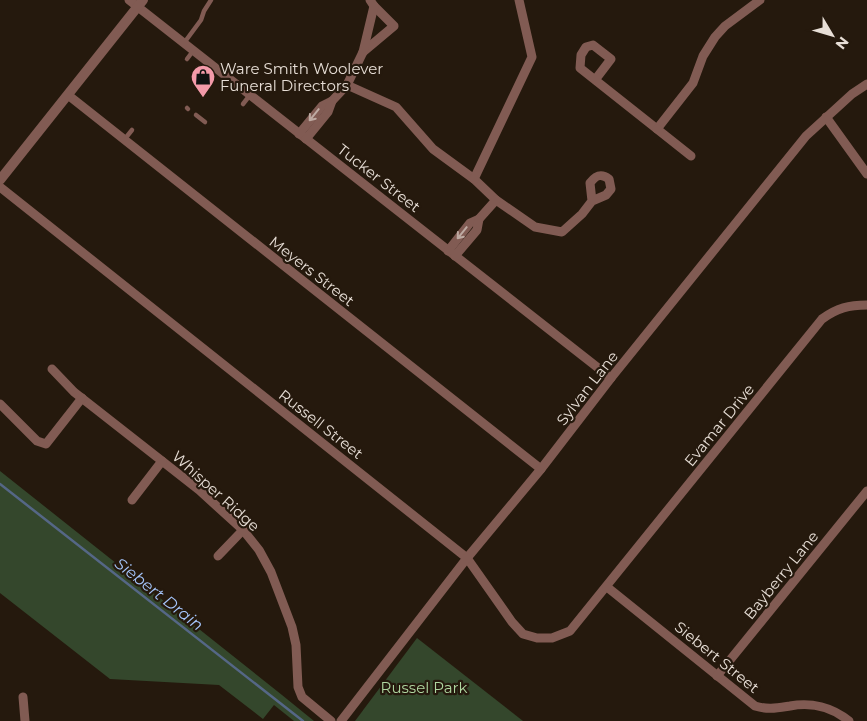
<svg xmlns="http://www.w3.org/2000/svg" width="867" height="721" font-family="Montserrat,sans-serif">
	<style>
		.green { fill: #34472c }
		.lines { fill: none; stroke-linecap: round; stroke-linejoin: round }
		.stream { stroke: #556786; stroke-width: 2.5 }
		.service { stroke: #815b53; stroke-width: 4.5 }
		.minor { stroke: #815b53; stroke-width: 9 }
		.tertiary { stroke: #815b53; stroke-width: 10 }
		.oneway { stroke: #beaaa2 }
		.labels { text-anchor: middle; dominant-baseline: central; stroke-width: 4.5; stroke-linejoin: round; paint-order: stroke }
		.poi-label { font-size: 15px; fill: #e7ded6; stroke: #25190d; text-anchor: start }
		.street-label { font-size: 15px; fill: #e7ded6; stroke: #25190d }
		.park-label { font-size: 15px; fill: #afd6a0; stroke: #25190d }
		.water-label { font-size: 16px; font-style: italic; fill: #a5c5fb; stroke: #25190d }
	</style>
	<rect width="100%" height="100%" fill="#25190d"/>
	<g class="green">
		<path d="M 0,471 L 282,695 L 314,721 L 294,721 L 274,705 L 263,719 L 219,685 L 110,679 L 0,593 Z"/>
		<path d="M 417,638 L 523,721 L 355,721 Z"/>
	</g>
	<g class="lines">
		<path class="stream" d="M 0,484 L 303,721"/>
		<g class="service">
			<path d="M 184,43 L 201,20 L 204,11 L 211,0"/>
			<path d="M 187,59 L 193,51"/>
			<path d="M 243,104 L 250,95"/>
			<path d="M 187,108 L 188,109"/>
			<path d="M 196,115 L 205,122"/>
			<path d="M 124,140 L 132,130"/>
		</g>
		<g class="minor">
			<path d="M 129,0 L 611,378"/>
			<path d="M 363,52 L 394,26 L 374,6"/>
			<path d="M 595,80 L 611,59 L 593,45 L 586,47 L 581,55 L 580,68 L 657,129 L 693,83 L 703,56 L 715,37 L 725,26 L 760,0"/>
			<path d="M 347,85 L 396,107 L 433,149 L 474,179 L 496,200 L 535,227 L 562,232 L 582,214 L 592,201 L 606,195 L 611,189 L 609,179 C 601,173 596,175 590,183 L 592,201"/>
			<path d="M 68,95 L 541,469"/>
			<path d="M 826,117 L 867,174"/>
			<path d="M 657,129 L 691,156"/>
			<path d="M 299,134 L 322,106 L 332,101 L 347,85 L 363,52 L 374,6 L 370,0"/>
			<path d="M 306,139 L 328,112 L 332,101"/>
			<path d="M 474,179 L 532,57 L 519,0"/>
			<path d="M 0,187 L 467,558 L 512,622 L 523,634 L 537,638 L 552,638 L 570,631 L 822,319 C 837,308 849,305 867,305"/>
			<path d="M 448,251 L 470,223 L 479,219 L 496,200"/>
			<path d="M 455,256 L 477,230 L 479,219"/>
			<path d="M 52,369 L 74,392 L 199,490 L 243,530 L 259,550 L 271,572 L 292,627 L 296,645 L 298,687 L 302,697 L 331,721"/>
			<path d="M 0,404 L 37,441 L 46,444 L 82,398"/>
			<path d="M 132,500 L 162,461"/>
			<path d="M 218,556 L 243,530"/>
			<path d="M 607,587 L 755,706 C 768,710 777,708 790,706 C 811,702 832,707 849,721"/>
			<path d="M 717,676 L 867,491"/>
			<path d="M 23,697 L 25,721"/>
			<path d="M 341,721 L 467,558 L 541,469 L 611,378 L 806,136 L 852,94 L 867,84"/>
		</g>
		<path class="tertiary" d="M 0,180 L 143,0"/>
	</g>
	<defs><path id="oneway-shaft" d="M-6 0H5M1.5-3L5.5 0L1.5 3" fill="none" stroke-width="1.6" stroke-linecap="round" stroke-linejoin="round" transform="scale(1.25)"/></defs>
	<g class="oneway">
		<use href="#oneway-shaft" transform="translate(314 115) rotate(129)"/>
		<use href="#oneway-shaft" transform="translate(462 233) rotate(129)"/>
	</g>
	<defs>
		<symbol id="shop-pin" viewBox="-11 -11 22 30"><path d="M0 17L-7.5 6A9.5 9.5 0 1 1 7.5 6Z" fill="#f39aa9" stroke="#25190d"/><path d="M-5-2.5h2.3a2.7 3.5 0 0 1 5.4 0H5L5.5 6h-11ZM-1.5-2.5h3a1.5 2.3 0 0 0-3 0Z" fill="#111"/></symbol>
	</defs>
	<g fill-rule="evenodd">
		<use href="#shop-pin" x="189" y="63" width="28" height="38"/>
	</g>
	<g class="labels">
		<g class="poi-label">
			<text x="220" y="68">Ware Smith Woolever<tspan x="220" dy="17">Funeral Directors</tspan></text>
		</g>
		<g class="street-label">
			<text transform="translate(379 178) rotate(38)">Tucker Street</text>
			<text transform="translate(312 271) rotate(38)">Meyers Street</text>
			<text transform="translate(587 388) rotate(-52)">Sylvan Lane</text>
			<text transform="translate(321 424) rotate(38)">Russell Street</text>
			<text transform="translate(719 425) rotate(-51)">Evamar Drive</text>
			<text transform="translate(216 491) rotate(42)">Whisper Ridge</text>
			<text transform="translate(781 575) rotate(-51)">Bayberry Lane</text>
			<text transform="translate(717 657) rotate(39)">Siebert Street</text>
		</g>
		<g class="park-label">
			<text x="424" y="687">Russel Park</text>
		</g>
		<g class="water-label">
			<text transform="translate(159 594) rotate(38)">Siebert Drain</text>
		</g>
	</g>
	<g transform="translate(832 35) rotate(128)" stroke="#25190d" stroke-width="4" paint-order="stroke">
	<path d="M0-4L9 19L0 12L-9 19Z" fill="#e7ded6"/>
	<text y="-8" font-size="14" font-weight="bold" text-anchor="middle" fill="#e7ded6">N</text>
	</g>
</svg>
